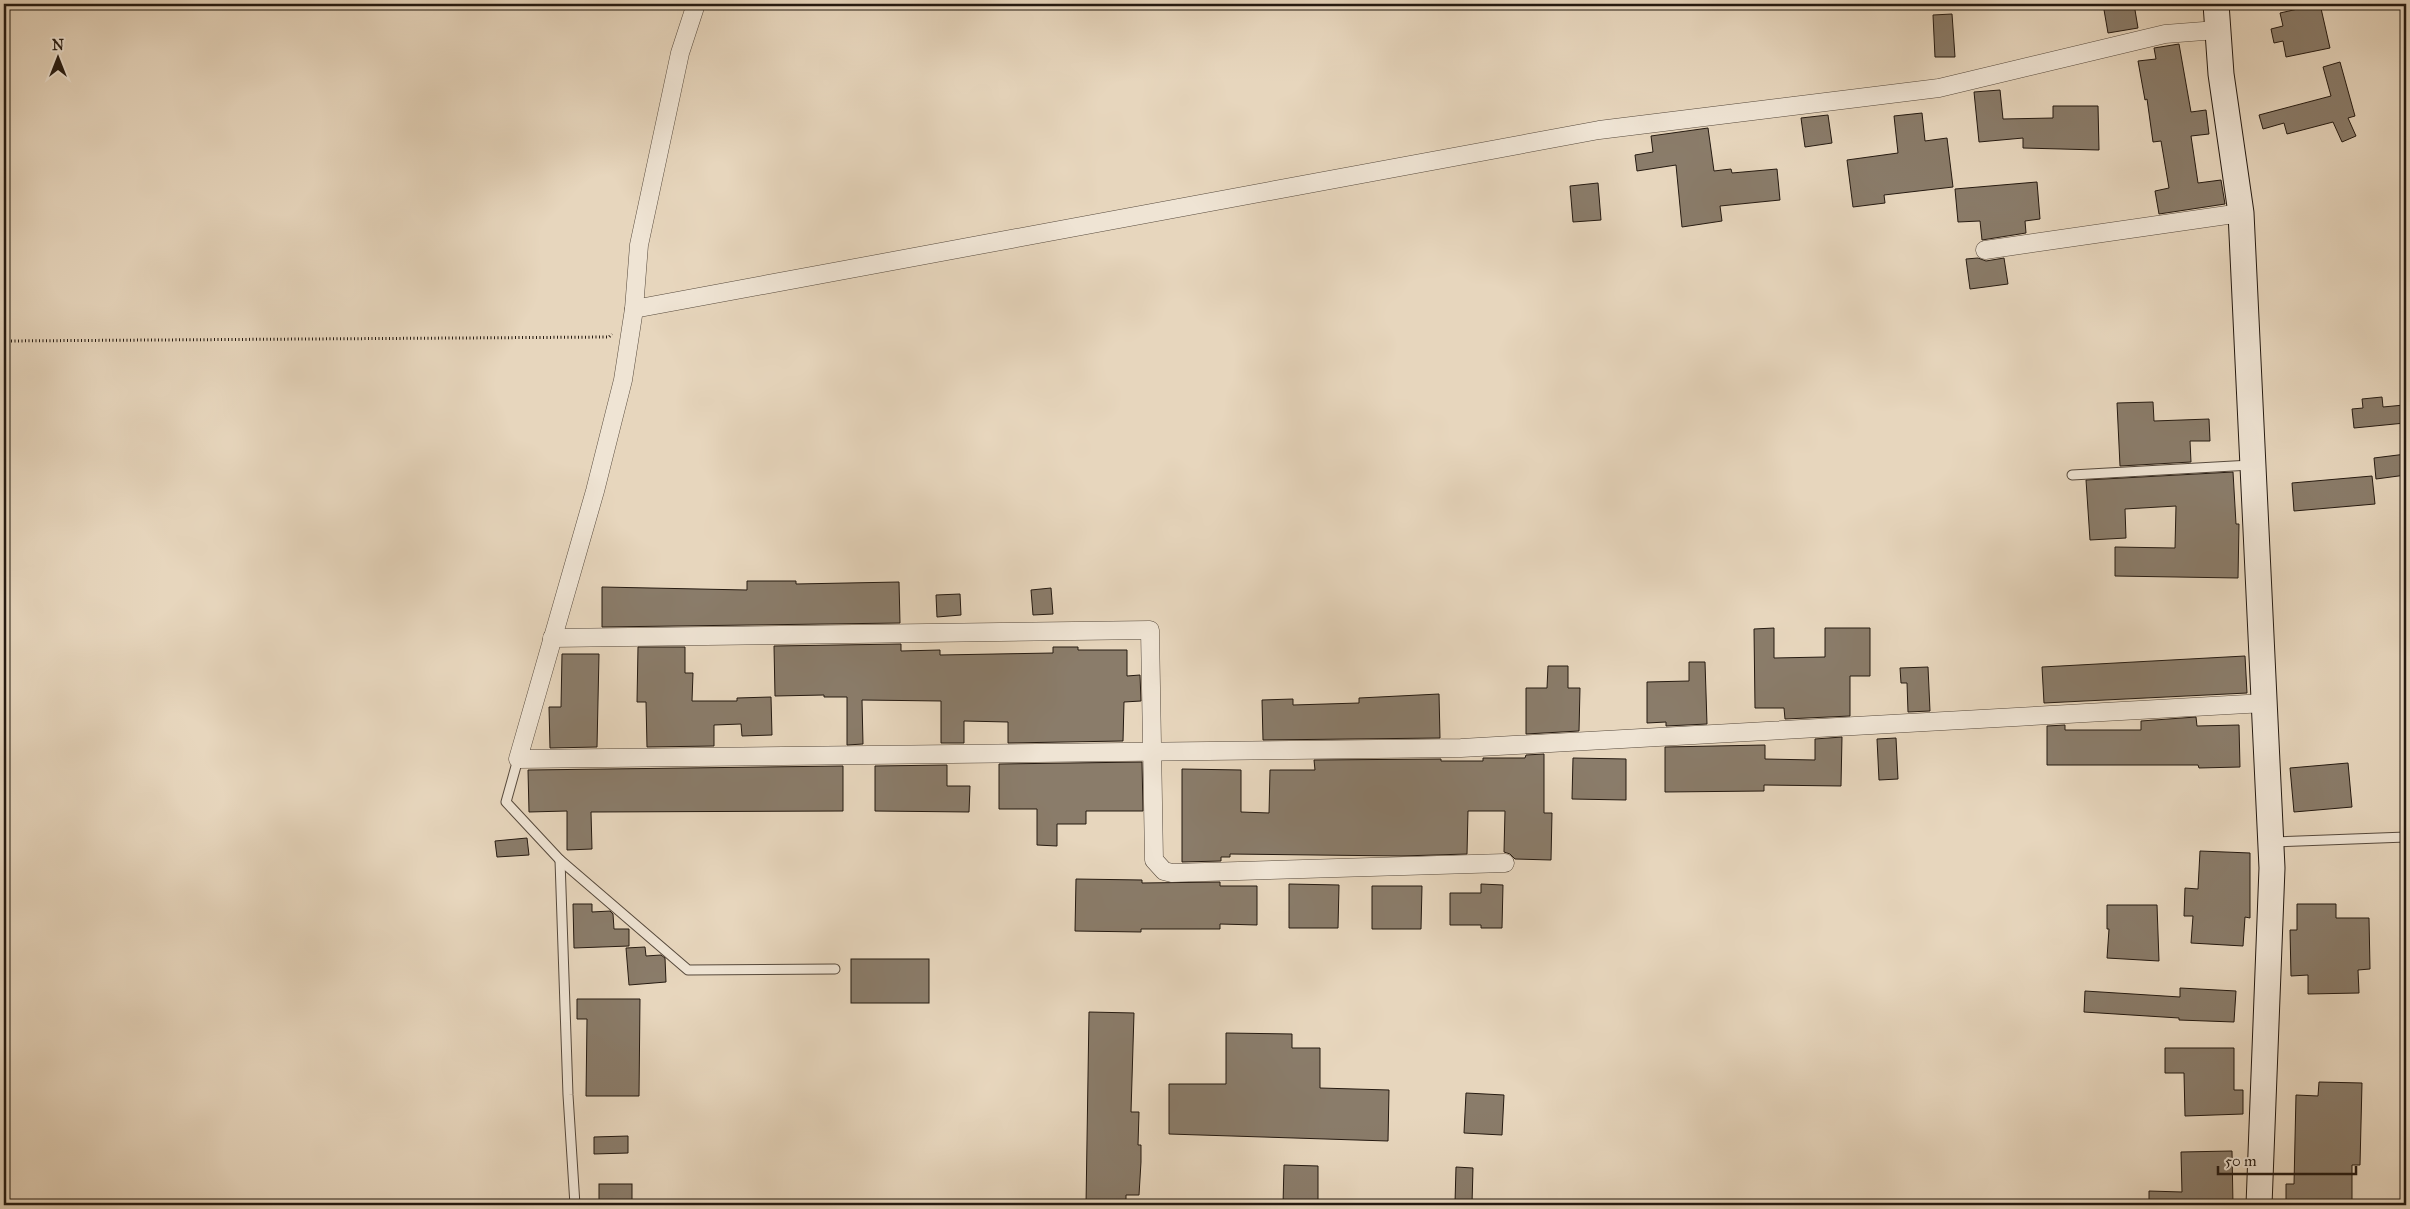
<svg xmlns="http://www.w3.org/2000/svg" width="2410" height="1209" font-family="'IM FELL Great Primer',serif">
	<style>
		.building { fill: #8a7c6a; stroke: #251a11 }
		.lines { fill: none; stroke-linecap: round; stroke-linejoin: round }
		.lane-casing { stroke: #56493c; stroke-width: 11 }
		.street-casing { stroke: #56493c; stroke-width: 19 }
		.secondary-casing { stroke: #251a11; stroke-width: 27 }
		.path { stroke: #251a11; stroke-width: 3; stroke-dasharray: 1 2.5; stroke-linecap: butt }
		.lane { stroke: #efe4d4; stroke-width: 9 }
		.street { stroke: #efe4d4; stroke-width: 18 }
		.secondary { stroke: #efe4d4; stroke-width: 25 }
	</style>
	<rect width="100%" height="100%" fill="#e7d6bd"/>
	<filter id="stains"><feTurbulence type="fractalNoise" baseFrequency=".004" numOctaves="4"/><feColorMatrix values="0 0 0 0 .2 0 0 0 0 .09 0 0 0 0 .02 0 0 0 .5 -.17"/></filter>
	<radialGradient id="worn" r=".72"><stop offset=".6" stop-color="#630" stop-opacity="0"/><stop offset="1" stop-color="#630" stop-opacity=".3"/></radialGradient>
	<g class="building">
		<path d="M 2103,4 L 2134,4 L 2138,28 L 2108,33 Z"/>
		<path d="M 2320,4 L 2330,48 L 2286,57 L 2283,41 L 2274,43 L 2271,29 L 2283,26 L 2280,13 Z"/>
		<path d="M 1952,14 L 1955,57 L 1935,57 L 1933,15 Z"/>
		<path d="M 2179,44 L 2191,112 L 2206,110 L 2209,134 L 2191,136 L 2198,183 L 2221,180 L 2225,204 L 2159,214 L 2155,191 L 2169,188 L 2161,141 L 2153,142 L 2147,99 L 2145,100 L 2138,61 L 2156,59 L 2154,48 Z"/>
		<path d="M 2340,62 L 2355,116 L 2348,118 L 2356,136 L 2342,142 L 2333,122 L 2287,134 L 2284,123 L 2263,129 L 2259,115 L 2331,96 L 2323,67 Z"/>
		<path d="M 2000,90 L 2003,119 L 2053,118 L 2053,106 L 2098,106 L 2099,150 L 2023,148 L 2023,138 L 1979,142 L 1974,92 Z"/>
		<path d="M 1922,113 L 1925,141 L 1947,138 L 1953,187 L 1884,195 L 1885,203 L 1853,207 L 1847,160 L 1898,153 L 1894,116 Z"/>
		<path d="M 1828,115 L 1832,143 L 1805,147 L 1801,118 Z"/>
		<path d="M 1708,128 L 1714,171 L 1731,169 L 1732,173 L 1777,169 L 1780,200 L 1720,206 L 1722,221 L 1682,227 L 1676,165 L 1637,171 L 1635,155 L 1653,152 L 1651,136 Z"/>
		<path d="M 2037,182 L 2040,219 L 2025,221 L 2026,233 L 1982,240 L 1980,221 L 1958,222 L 1955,189 Z"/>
		<path d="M 1598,183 L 1601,220 L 1573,222 L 1570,186 Z"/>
		<path d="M 1978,258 L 1986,261 L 2004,258 L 2008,284 L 1970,289 L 1966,259 Z"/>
		<path d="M 2382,397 L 2383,407 L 2404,405 L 2405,423 L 2354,428 L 2352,409 L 2363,408 L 2362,399 Z"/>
		<path d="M 2153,402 L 2154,421 L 2209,419 L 2210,441 L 2190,441 L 2191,462 L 2120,466 L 2117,403 Z"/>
		<path d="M 2406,454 L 2406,475 L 2376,479 L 2374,458 Z"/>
		<path d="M 2233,472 L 2236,524 L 2239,524 L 2238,578 L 2115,576 L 2115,547 L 2175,548 L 2176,506 L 2125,509 L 2126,538 L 2090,540 L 2086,480 Z"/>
		<path d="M 2372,476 L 2375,504 L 2294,511 L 2292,483 Z"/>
		<path d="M 747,581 L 796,581 L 796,584 L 899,582 L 900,623 L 602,627 L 602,587 L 747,590 Z"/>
		<path d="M 1051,588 L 1053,614 L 1033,615 L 1031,590 Z"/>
		<path d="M 960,594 L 961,615 L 937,617 L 936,595 Z"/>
		<path d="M 1774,628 L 1774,658 L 1825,657 L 1825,628 L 1870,628 L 1870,676 L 1850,676 L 1850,716 L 1785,719 L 1784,708 L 1755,708 L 1754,629 Z"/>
		<path d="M 901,644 L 901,651 L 940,650 L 940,655 L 1053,653 L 1053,647 L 1078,647 L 1078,650 L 1127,650 L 1127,676 L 1140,675 L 1141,701 L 1124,702 L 1123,741 L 1008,743 L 1008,722 L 964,721 L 964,743 L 941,743 L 941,701 L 862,700 L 863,744 L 847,745 L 847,697 L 824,697 L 824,695 L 775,696 L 774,646 Z"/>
		<path d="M 638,647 L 685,647 L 685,673 L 693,673 L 692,701 L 737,701 L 737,698 L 771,697 L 772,735 L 742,736 L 741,724 L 714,725 L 714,746 L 647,747 L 646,702 L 637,702 Z"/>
		<path d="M 562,654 L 599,654 L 597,747 L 550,748 L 549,707 L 561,707 Z"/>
		<path d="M 2245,656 L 2247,693 L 2044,703 L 2042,667 Z"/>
		<path d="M 1689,662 L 1705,662 L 1707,724 L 1666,726 L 1666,722 L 1647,723 L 1647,682 L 1689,681 Z"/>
		<path d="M 1548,666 L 1568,666 L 1568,688 L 1580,688 L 1579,731 L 1526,734 L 1526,688 L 1547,688 Z"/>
		<path d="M 1928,667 L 1930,711 L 1908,712 L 1907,683 L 1901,683 L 1900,668 Z"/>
		<path d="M 1439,694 L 1440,738 L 1263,740 L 1262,700 L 1293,699 L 1293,705 L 1359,703 L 1359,698 Z"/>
		<path d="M 2196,717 L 2197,726 L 2239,725 L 2240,767 L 2199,768 L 2198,765 L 2047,765 L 2047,726 L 2065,725 L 2065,730 L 2141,730 L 2141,721 Z"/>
		<path d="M 1842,737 L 1841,786 L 1764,785 L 1764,791 L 1665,792 L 1665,747 L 1765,745 L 1765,759 L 1815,760 L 1815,739 Z"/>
		<path d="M 1896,738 L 1898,779 L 1879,780 L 1877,739 Z"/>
		<path d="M 1544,754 L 1544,813 L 1552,813 L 1551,860 L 1515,859 L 1510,854 L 1504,852 L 1505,811 L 1468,811 L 1467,854 L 1401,856 L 1230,854 L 1230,857 L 1221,857 L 1221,861 L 1182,862 L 1182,769 L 1241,770 L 1241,812 L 1269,813 L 1270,770 L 1315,770 L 1314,760 L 1441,759 L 1441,761 L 1483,761 L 1483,758 L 1525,758 L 1526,755 Z"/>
		<path d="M 1573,758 L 1626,759 L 1626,800 L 1572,799 Z"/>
		<path d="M 1142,762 L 1143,811 L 1086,811 L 1086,824 L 1057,824 L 1057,846 L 1037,845 L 1037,809 L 999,809 L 999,764 Z"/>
		<path d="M 2348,763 L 2352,807 L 2294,812 L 2290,768 Z"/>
		<path d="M 947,765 L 947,786 L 970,786 L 969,812 L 875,811 L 875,766 Z"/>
		<path d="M 843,766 L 843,811 L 591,812 L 592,849 L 567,850 L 567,811 L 529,812 L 528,770 Z"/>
		<path d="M 527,838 L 529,855 L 497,857 L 495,841 Z"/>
		<path d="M 2200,851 L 2250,853 L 2250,918 L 2245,917 L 2243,946 L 2191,943 L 2193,916 L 2184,916 L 2185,888 L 2198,889 Z"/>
		<path d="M 1076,879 L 1142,880 L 1142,883 L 1220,882 L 1220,886 L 1257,886 L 1257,925 L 1220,924 L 1220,929 L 1141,929 L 1141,932 L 1075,931 Z"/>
		<path d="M 1289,884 L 1339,885 L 1338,928 L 1289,928 Z"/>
		<path d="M 1481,884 L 1503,885 L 1502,928 L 1481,928 L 1481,925 L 1450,925 L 1450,893 L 1481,893 Z"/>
		<path d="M 1372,886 L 1422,886 L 1421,929 L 1372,929 Z"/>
		<path d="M 573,904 L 592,904 L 592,912 L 610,911 L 613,914 L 614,929 L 629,929 L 629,946 L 574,948 Z"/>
		<path d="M 2297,904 L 2336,904 L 2336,918 L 2369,918 L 2370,969 L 2358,970 L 2359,993 L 2308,994 L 2308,975 L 2291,976 L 2290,930 L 2297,930 Z"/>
		<path d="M 2107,905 L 2157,905 L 2159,961 L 2107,958 L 2109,929 L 2107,929 Z"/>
		<path d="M 645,947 L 646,956 L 661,955 L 665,958 L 666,982 L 629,985 L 626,948 Z"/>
		<rect x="851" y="959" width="78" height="44"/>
		<path d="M 2180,988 L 2236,991 L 2234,1022 L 2179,1020 L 2179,1018 L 2084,1012 L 2085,991 L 2180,997 Z"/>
		<path d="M 577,999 L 640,999 L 639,1096 L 586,1096 L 587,1019 L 577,1019 Z"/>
		<path d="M 1089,1012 L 1134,1013 L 1131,1112 L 1139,1112 L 1138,1145 L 1141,1145 L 1141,1162 L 1139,1195 L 1126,1195 L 1126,1205 L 1086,1205 Z"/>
		<path d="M 1226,1033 L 1292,1034 L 1292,1048 L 1320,1048 L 1320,1088 L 1389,1090 L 1388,1141 L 1169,1134 L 1169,1084 L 1226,1084 Z"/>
		<path d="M 2165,1048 L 2234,1048 L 2234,1090 L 2243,1090 L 2243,1114 L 2185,1116 L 2184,1073 L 2165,1073 Z"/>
		<path d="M 2319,1082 L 2362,1083 L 2360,1165 L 2352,1165 L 2352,1201 L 2306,1200 L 2306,1205 L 2286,1205 L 2286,1184 L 2294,1184 L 2296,1095 L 2318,1096 Z"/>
		<path d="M 1466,1093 L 1504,1095 L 1502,1135 L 1464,1133 Z"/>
		<path d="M 628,1136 L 628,1153 L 594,1154 L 594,1137 Z"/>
		<path d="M 2232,1151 L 2233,1205 L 2149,1205 L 2149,1191 L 2182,1192 L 2181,1152 Z"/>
		<path d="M 1284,1165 L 1318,1166 L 1318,1205 L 1283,1205 Z"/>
		<path d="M 1456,1167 L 1473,1168 L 1472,1204 L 1455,1203 Z"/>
		<rect x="599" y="1184" width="33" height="21"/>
	</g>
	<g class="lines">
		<defs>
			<g id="lane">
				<path d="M 2072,475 L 2251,465"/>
				<path d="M 518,759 L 506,802 L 560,860 L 688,970 L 835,969"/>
				<path d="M 2273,842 L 2406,837"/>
				<path d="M 560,860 L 568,1095 L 575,1205"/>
			</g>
			<g id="street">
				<path d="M 696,4 L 680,53 L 639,245 L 634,309 L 1599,130 L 1939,88 L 2165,34 L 2217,30"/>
				<path d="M 1985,250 L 2241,213"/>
				<path d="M 634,309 L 623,380 L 595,491 L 518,759 L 1461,748 L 2265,703"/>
				<path d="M 552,638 L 1150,630 L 1154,860 L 1164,871 L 1172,873 L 1505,863"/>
			</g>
			<path id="secondary" d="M 2216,4 L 2221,74 L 2241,213 L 2272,868 L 2259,1205"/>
		</defs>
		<use href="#lane" class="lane-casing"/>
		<use href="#street" class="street-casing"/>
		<use href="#secondary" class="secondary-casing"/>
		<path class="path" d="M 4,341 L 609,337 L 612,334"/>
		<use href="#lane" class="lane"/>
		<use href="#street" class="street"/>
		<use href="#secondary" class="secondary"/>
	</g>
	<rect width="2410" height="1209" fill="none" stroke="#e7d6bd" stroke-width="20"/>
	<rect x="5" y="5" width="2400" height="1199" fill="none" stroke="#251a11" stroke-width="2.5"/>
	<rect x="10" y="10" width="2390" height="1189" fill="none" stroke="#251a11"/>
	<g transform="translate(58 58)" stroke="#efe4d4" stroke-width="4" paint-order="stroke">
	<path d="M0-4L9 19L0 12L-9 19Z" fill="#251a11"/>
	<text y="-8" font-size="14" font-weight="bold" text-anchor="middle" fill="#251a11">N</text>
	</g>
	<path d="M2218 1166v8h138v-8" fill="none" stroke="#251a11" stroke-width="2.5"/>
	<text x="2225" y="1166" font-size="15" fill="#251a11" stroke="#efe4d4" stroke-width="4" paint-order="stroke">50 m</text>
	<rect width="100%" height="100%" filter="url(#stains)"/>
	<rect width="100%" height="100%" fill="url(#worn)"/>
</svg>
